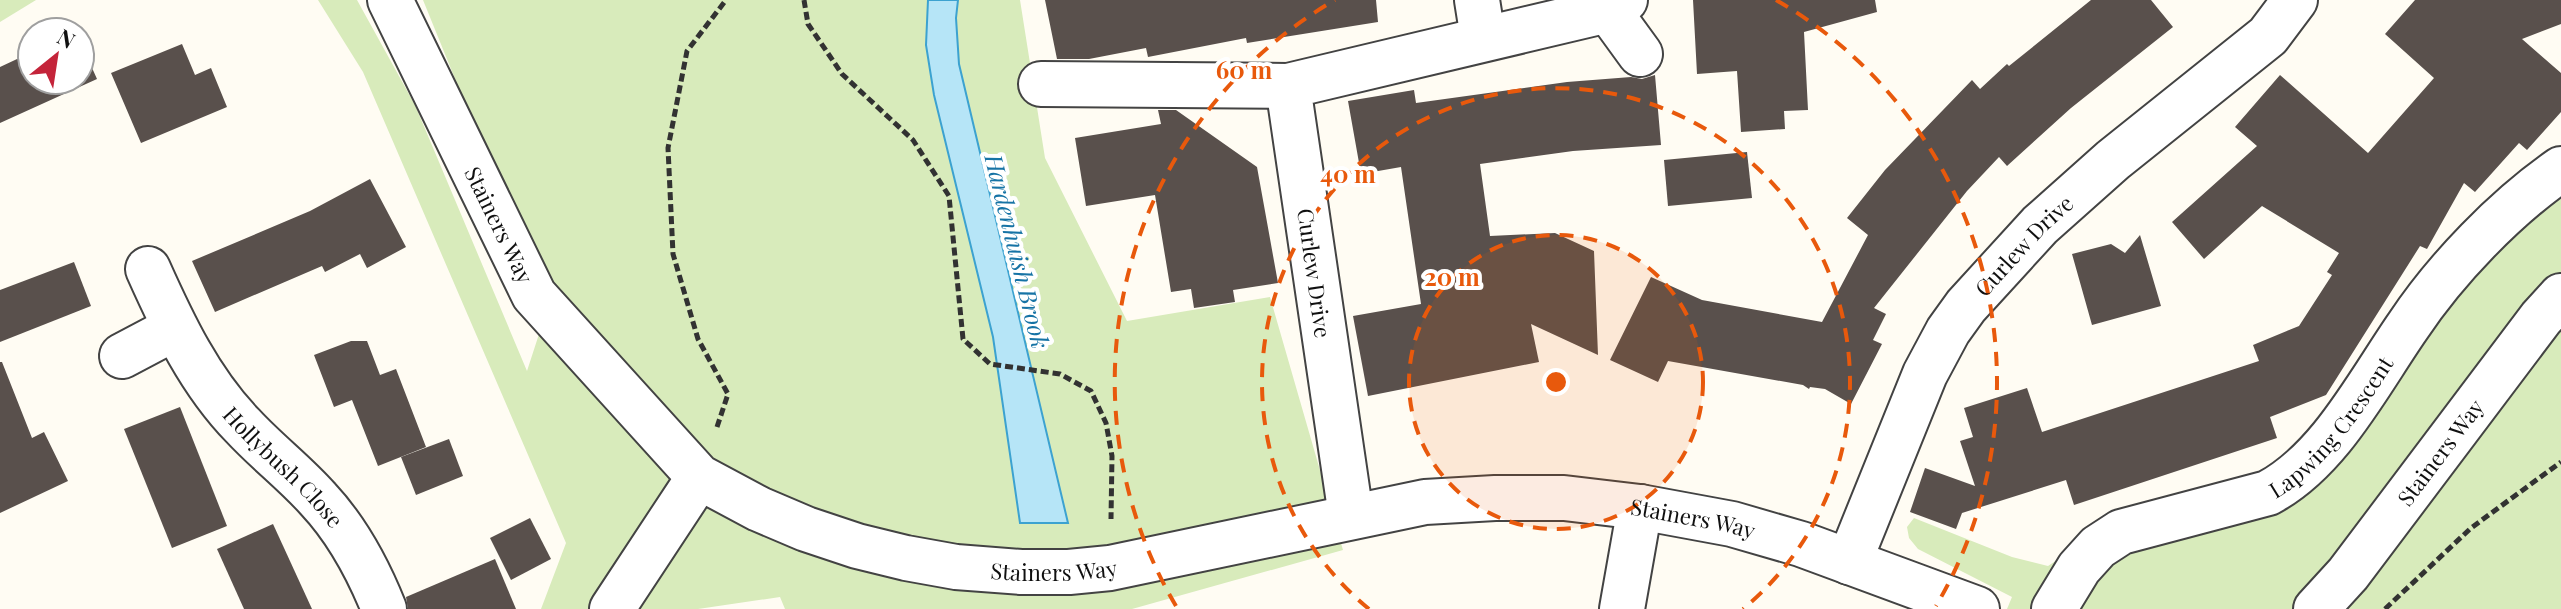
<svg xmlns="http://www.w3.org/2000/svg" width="2561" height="609" font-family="'Playfair Display',serif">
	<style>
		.green { fill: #d8ebbb }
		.water { fill: #b6e5f7; stroke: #3ca2d0; stroke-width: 2 }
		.building { fill: #59504c }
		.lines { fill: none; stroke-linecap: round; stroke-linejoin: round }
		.street-casing { stroke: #434343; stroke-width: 48 }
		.path { stroke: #323232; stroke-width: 5; stroke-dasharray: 8 4; stroke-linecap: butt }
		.street { stroke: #fff; stroke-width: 44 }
		.ring { fill: none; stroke: #e8590c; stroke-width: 4; stroke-dasharray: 14 10 }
		.labels { text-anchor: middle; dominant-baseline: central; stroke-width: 8; stroke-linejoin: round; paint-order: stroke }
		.street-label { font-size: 22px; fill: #101010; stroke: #fff }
		.water-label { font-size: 24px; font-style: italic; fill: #1673a5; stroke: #fff }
		.centre { fill: #e8590c; stroke: #fff; stroke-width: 4 }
		.ring-label { font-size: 24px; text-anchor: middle; font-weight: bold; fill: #e8590c; stroke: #fff; stroke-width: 8; stroke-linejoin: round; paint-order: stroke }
	</style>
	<rect width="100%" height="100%" fill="#fffcf3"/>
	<g class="green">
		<path d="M 0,0 L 36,0 L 0,22 Z"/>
		<path d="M 318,0 L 357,0 L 415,105 L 527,371 L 552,294 L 462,96 L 423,0 L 1020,0 L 1045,158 L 1127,321 L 1270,297 L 1343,550 L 1132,609 L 785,609 L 780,597 L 698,609 L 541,609 L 566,543 L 363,72 Z"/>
		<path d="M 2561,159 L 2561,609 L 2007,609 L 2012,597 L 1918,549 L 1909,538 L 1907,527 L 1914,518 L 2012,557 L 2048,566 L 2078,546 L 2291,469 Z"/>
	</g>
	<path class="water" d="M 928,0 L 958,0 L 956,18 L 959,64 L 1068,523 L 1020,523 L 993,337 L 934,95 L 926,45 Z"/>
	<g class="building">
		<path d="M 1045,0 L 1376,0 L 1378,22 L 1247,43 L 1246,38 L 1148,57 L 1146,48 L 1089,59 L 1057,59 Z"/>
		<path d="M 1693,0 L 1875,0 L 1877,12 L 1804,32 L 1808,110 L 1784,111 L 1785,129 L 1741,132 L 1737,71 L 1697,74 Z"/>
		<path d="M 2091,0 L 2151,0 L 2173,27 L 2071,108 L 2007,166 L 1999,157 L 1967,191 L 1874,308 L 1886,314 L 1873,340 L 1882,344 L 1851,404 L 1825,389 L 1810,387 L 1809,389 L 1803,385 L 1668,361 L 1658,382 L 1610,360 L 1651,277 L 1702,300 L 1822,322 L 1868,235 L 1847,218 L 1885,170 L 1972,80 L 1980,89 L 2007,64 L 2009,66 Z"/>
		<path d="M 2415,0 L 2561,0 L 2561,24 L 2522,39 L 2561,73 L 2561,112 L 2527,150 L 2519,143 L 2475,192 L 2464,183 L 2427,249 L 2420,246 L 2326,395 L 2270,417 L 2277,438 L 2074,505 L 2066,480 L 1962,513 L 1956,529 L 1910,512 L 1925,468 L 1975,486 L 1960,441 L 1973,437 L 1964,408 L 2027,388 L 2042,432 L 2259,361 L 2253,345 L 2299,326 L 2332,275 L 2327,272 L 2339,253 L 2262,206 L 2204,259 L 2172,222 L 2257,146 L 2235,127 L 2280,75 L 2368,153 L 2434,78 L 2385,34 Z"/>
		<path d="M 80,41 L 97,79 L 0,123 L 0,67 L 32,52 L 32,80 L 80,80 Z"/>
		<path d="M 182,44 L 195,75 L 211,68 L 227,107 L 141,143 L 111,73 Z"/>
		<path d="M 1655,75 L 1661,145 L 1573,151 L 1480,164 L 1490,236 L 1555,233 L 1594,251 L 1598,355 L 1531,324 L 1539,362 L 1368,396 L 1353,316 L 1421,304 L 1401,167 L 1361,174 L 1348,101 L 1414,90 L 1416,103 L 1567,82 L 1631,77 L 1642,79 Z"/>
		<path d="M 1158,110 L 1176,110 L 1257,167 L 1278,283 L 1233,290 L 1235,302 L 1194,308 L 1191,289 L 1171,292 L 1155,195 L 1086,206 L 1075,138 L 1161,124 Z"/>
		<path d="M 1747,152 L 1752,198 L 1668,206 L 1664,160 Z"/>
		<path d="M 370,179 L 406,247 L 367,268 L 360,254 L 325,272 L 322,266 L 215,312 L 192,261 L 310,211 Z"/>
		<path d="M 2140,235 L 2161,306 L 2092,325 L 2072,254 L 2111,244 L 2125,253 Z"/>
		<path d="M 74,262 L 91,306 L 0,342 L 0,290 Z"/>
		<path d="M 351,341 L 367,341 L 380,375 L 396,369 L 426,447 L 378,466 L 352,400 L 334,407 L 314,355 Z"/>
		<path d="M 0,362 L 2,362 L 32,438 L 44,432 L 68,481 L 0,513 Z"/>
		<path d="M 180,407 L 227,526 L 172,548 L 124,429 Z"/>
		<path d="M 449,439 L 463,476 L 416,495 L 401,457 Z"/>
		<path d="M 530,518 L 551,559 L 511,580 L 490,538 Z"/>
		<path d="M 273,524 L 312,609 L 244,609 L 217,549 Z"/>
		<path d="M 495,559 L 516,609 L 408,609 L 406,597 Z"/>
	</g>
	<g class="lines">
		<defs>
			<g id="street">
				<path id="s1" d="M 390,0 L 534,295 L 699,477 L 759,509 L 806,529 L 857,546 L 906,558 L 956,567 L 1021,572 L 1069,572 L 1110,568 L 1425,502 L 1495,498 L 1564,498 L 1640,507 L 1732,524 L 1801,544 L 1977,609"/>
				<path d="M 1477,0 L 1483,38"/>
				<path d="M 1608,10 L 1640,54"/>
				<path d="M 1041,84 L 1288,86"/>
				<path id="s2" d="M 148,269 C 173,325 200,382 243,426 C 267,452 295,473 318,499 C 348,531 368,569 384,609"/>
				<path d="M 122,356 L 175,328"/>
				<path d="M 1351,516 L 1288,86 L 1608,10 L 1625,0"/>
				<path id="s3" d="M 1849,562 L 1925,374 L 1948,331 L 1966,306 L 2040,225 L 2113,160 L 2268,36 L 2295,0"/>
				<path d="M 612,609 L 699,477"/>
				<path d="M 1622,609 L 1640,507"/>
				<path id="s4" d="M 2054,609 L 2079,568 L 2098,547 L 2121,532 L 2268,493 C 2330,460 2369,382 2408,326 C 2446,269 2505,208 2561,169"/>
				<path id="s5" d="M 2316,609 L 2348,574 L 2541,318 L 2561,296"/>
			</g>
		</defs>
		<use href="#street" class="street-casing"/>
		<g class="path">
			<path d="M 804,0 L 808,24 L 842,74 L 913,140 L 949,196 L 963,339 L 990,364 L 1060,374 L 1091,391 L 1106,423 L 1112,456 L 1111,519"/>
			<path d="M 717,427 L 728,394 L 698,339 L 673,254 L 668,148 L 687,51 L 726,0"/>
			<path d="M 2385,609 L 2471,528 L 2561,462"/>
		</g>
		<use href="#street" class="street"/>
	</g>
	<circle cx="1556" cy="382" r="147" fill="#e8590c" fill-opacity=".12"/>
	<g class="ring">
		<circle cx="1556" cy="382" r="147"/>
		<path d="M1369 609A294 294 0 1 1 1743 609"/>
		<path d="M1176 606A441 441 0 0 1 1335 0M1776 0A441 441 0 0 1 1936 606"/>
	</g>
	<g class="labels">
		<g class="street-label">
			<text stroke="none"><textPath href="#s1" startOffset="250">Stainers Way</textPath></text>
			<text stroke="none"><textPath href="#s3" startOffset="366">Curlew Drive</textPath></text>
			<text transform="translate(1315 273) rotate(82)">Curlew Drive</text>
			<text stroke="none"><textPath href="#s4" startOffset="348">Lapwing Crescent</textPath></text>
			<text stroke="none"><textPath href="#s5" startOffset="200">Stainers Way</textPath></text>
			<text stroke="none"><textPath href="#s2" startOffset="242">Hollybush Close</textPath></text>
			<text stroke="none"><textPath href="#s1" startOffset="1594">Stainers Way</textPath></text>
			<text stroke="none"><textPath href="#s1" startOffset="946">Stainers Way</textPath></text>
		</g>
		<g class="water-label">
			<text transform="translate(1018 251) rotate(76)">Hardenhuish Brook</text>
		</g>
	</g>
	<circle cx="1556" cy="382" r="12" class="centre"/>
	<g class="ring-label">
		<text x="1244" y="79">60 m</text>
		<text x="1348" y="183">40 m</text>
		<text x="1452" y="286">20 m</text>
	</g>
	<g transform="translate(56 56) rotate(30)"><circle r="38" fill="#ffffff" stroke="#9f9f9f" stroke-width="2"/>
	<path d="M0-6L14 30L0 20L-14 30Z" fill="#c4243a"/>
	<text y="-12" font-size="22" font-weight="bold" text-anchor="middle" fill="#101010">N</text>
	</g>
</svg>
